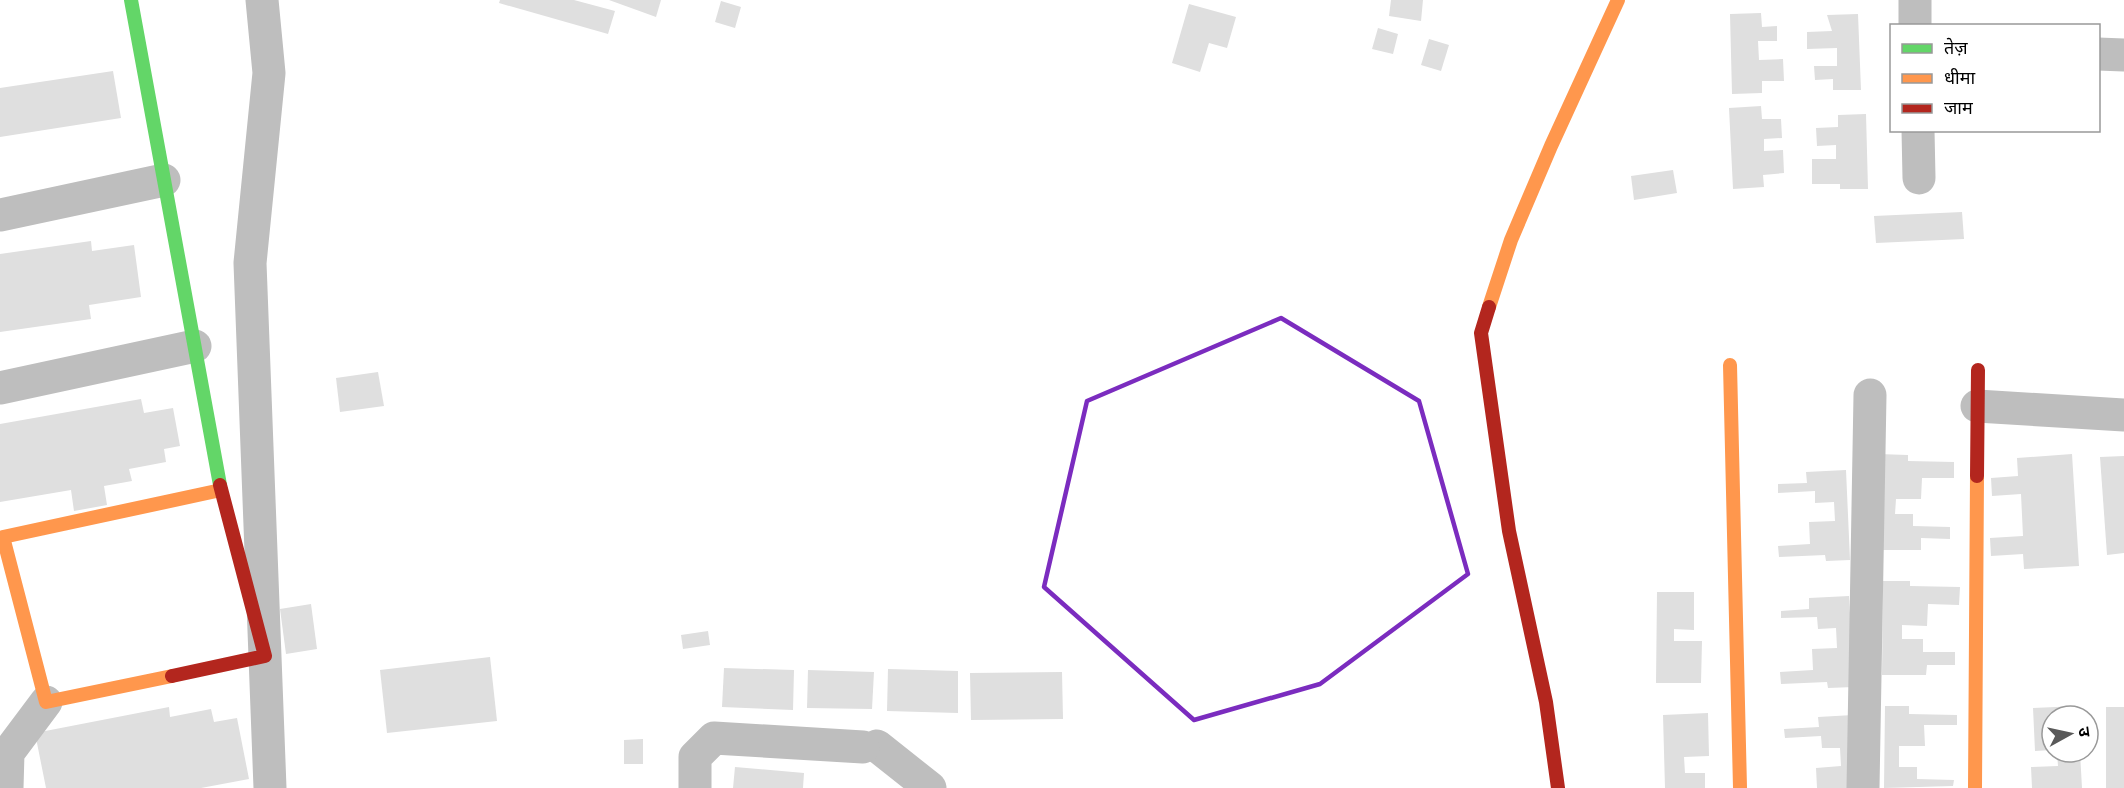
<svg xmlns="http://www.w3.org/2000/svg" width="2124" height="788" font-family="Raleway,'Noto Sans Devanagari',sans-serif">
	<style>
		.building { fill: #dfdfdf }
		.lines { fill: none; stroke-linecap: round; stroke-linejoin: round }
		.street { stroke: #bebebe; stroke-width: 33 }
		.fast { stroke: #63d668; stroke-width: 14 }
		.slow { stroke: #ff974d; stroke-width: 14 }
		.jam { stroke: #b3261e; stroke-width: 14 }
		.marked { fill: none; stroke: #7b2cbf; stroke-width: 4.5; stroke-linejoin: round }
	</style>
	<rect width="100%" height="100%" fill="#fff"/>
	<g class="building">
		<path d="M 500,0 L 574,0 L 615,11 L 608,34 L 499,3 Z"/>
		<path d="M 609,0 L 661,0 L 656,17 Z"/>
		<path d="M 1391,0 L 1423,0 L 1421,21 L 1389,16 Z"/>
		<path d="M 721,1 L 741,7 L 735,28 L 715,22 Z"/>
		<path d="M 1189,4 L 1236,17 L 1227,48 L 1209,43 L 1200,72 L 1172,63 Z"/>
		<path d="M 1761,13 L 1762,27 L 1777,26 L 1777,41 L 1758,41 L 1759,60 L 1783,59 L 1784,81 L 1762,81 L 1762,93 L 1732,94 L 1730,14 Z"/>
		<path d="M 1858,14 L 1861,90 L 1833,90 L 1833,79 L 1815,80 L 1814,66 L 1837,66 L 1837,48 L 1807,49 L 1807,32 L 1832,31 L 1827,15 Z"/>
		<path d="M 1378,28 L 1398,34 L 1393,54 L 1372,49 Z"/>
		<path d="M 1429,39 L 1449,45 L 1441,71 L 1421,65 Z"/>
		<path d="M 113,71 L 121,118 L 0,137 L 0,88 Z"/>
		<path d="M 1761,106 L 1762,119 L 1781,119 L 1782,138 L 1764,139 L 1764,151 L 1783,150 L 1784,173 L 1763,175 L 1764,187 L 1733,189 L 1729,108 Z"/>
		<path d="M 1866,114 L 1868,189 L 1840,189 L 1840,184 L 1812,184 L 1812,159 L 1836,159 L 1836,145 L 1817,146 L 1816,128 L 1838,127 L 1838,115 Z"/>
		<path d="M 1673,170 L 1677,193 L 1634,200 L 1631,176 Z"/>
		<path d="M 1962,212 L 1964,239 L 1876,243 L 1874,216 Z"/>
		<path d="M 91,241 L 92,251 L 134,245 L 141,297 L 89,305 L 91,319 L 0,332 L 0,254 Z"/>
		<path d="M 378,372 L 384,406 L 340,412 L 336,378 Z"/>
		<path d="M 141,399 L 144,413 L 173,408 L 180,446 L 164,449 L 166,462 L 129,469 L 132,481 L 104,486 L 107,505 L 74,511 L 71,490 L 0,502 L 0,424 Z"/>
		<path d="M 1878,454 L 1908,455 L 1908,461 L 1954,462 L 1954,478 L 1922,478 L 1921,499 L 1896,499 L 1895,514 L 1913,514 L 1913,526 L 1950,527 L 1950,539 L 1921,538 L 1921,550 L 1876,550 Z"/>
		<path d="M 2072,454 L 2079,566 L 2024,569 L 2023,554 L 1991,556 L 1990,538 L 2023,536 L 2021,494 L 1992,496 L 1991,478 L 2018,476 L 2017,458 Z"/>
		<path d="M 2124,456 L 2124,553 L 2107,555 L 2100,457 Z"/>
		<path d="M 1846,470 L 1850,560 L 1826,561 L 1825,555 L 1779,557 L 1778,546 L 1810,544 L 1809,522 L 1835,521 L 1834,502 L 1815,503 L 1815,491 L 1778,493 L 1778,484 L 1807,483 L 1806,472 Z"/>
		<path d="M 1883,581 L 1910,581 L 1910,586 L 1960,587 L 1959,605 L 1928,604 L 1927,626 L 1902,625 L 1902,639 L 1923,639 L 1923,652 L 1955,652 L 1955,665 L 1927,665 L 1926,675 L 1882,675 Z"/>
		<path d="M 1657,592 L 1694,592 L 1694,630 L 1674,629 L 1674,641 L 1702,641 L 1701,683 L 1656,683 Z"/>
		<path d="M 1849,596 L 1854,687 L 1828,688 L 1827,682 L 1781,684 L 1780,672 L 1813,670 L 1812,649 L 1837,648 L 1836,628 L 1818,629 L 1817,617 L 1781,618 L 1781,611 L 1809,609 L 1809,598 Z"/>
		<path d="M 311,604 L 317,649 L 286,654 L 280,609 Z"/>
		<path d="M 708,631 L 710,645 L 683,649 L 681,635 Z"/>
		<path d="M 490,657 L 497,721 L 387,733 L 380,670 Z"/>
		<path d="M 724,668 L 794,670 L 793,710 L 722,707 Z"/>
		<path d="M 888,669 L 958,671 L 958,713 L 887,711 Z"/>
		<path d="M 808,670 L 874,672 L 872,709 L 807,708 Z"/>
		<path d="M 1062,672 L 1063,719 L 971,720 L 970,673 Z"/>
		<path d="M 1885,706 L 1909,706 L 1909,714 L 1957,715 L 1957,725 L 1924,725 L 1925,746 L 1899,746 L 1899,767 L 1917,767 L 1917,779 L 1954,780 L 1953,786 L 1884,788 Z"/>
		<path d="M 2078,706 L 2079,716 L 2052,716 L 2052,750 L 2035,751 L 2033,708 Z"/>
		<path d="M 169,707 L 170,717 L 211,709 L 214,722 L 237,718 L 249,779 L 201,788 L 46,788 L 35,733 Z"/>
		<rect x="2106" y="707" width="18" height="81"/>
		<path d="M 1708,713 L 1709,756 L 1684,757 L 1685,773 L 1705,773 L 1705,788 L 1665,788 L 1663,715 Z"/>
		<path d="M 1853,715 L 1857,788 L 1817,788 L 1816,768 L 1841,766 L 1840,748 L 1822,748 L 1821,736 L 1785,738 L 1784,729 L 1819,727 L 1818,717 Z"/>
		<path d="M 643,739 L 643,764 L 624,764 L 624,740 Z"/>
		<path d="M 2057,752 L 2080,752 L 2082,788 L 2032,788 L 2031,767 L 2058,766 Z"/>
		<path d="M 735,767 L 804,773 L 803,788 L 733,788 Z"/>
	</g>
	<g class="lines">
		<g class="street">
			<path d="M 262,0 L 269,73 L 250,263 L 270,788"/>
			<path d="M 1915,0 L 1915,26"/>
			<path d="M 2098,54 L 2124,55"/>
			<path d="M 1918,130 L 1919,178"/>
			<path d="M 0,215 L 164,180"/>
			<path d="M 0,388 L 195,346"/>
			<path d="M 1977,406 L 2124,415"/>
			<path d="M 877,746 L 930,788"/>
			<path d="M 7,788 L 8,753 L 46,702"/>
			<path d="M 695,788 L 695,757 L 714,738 L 863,747"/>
			<path d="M 1863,788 L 1870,395"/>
		</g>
		<path class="fast" d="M 131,0 L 220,485"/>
		<g class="slow">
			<path d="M 1489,307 L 1511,240 L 1551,146 L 1618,0"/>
			<path d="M 1730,365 L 1740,788"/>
			<path d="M 172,676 L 46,702 L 3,537 L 221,490"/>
			<path d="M 1975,788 L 1977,476"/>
		</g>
		<g class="jam">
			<path d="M 1489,307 L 1481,333 L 1509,531 L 1546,702 L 1558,788"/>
			<path d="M 1977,476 L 1978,370"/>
			<path d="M 172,676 L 265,656 L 220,485"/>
		</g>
	</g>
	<path class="marked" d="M 1281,318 L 1419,401 L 1468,574 L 1320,684 L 1194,720 L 1044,587 L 1087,401 Z"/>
	<rect x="1890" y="24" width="210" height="108" fill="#ffffff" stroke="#999999" stroke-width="1.5"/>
	<rect x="1902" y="44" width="30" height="9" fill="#63d668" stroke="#999999" stroke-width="1.5"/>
	<text x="1944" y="54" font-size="18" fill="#000000">तेज़</text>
	<rect x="1902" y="74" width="30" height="9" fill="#ff974d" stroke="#999999" stroke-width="1.5"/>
	<text x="1944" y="84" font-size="18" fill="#000000">धीमा</text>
	<rect x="1902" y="104" width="30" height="9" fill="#b3261e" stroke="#999999" stroke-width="1.5"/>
	<text x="1944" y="114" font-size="18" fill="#000000">जाम</text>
	<g transform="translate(2070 734) rotate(82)"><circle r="28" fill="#ffffff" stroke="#999999" stroke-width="1.5"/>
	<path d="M0-4.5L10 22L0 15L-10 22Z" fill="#595959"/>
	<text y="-9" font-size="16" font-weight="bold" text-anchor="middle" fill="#000000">उ</text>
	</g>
</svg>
